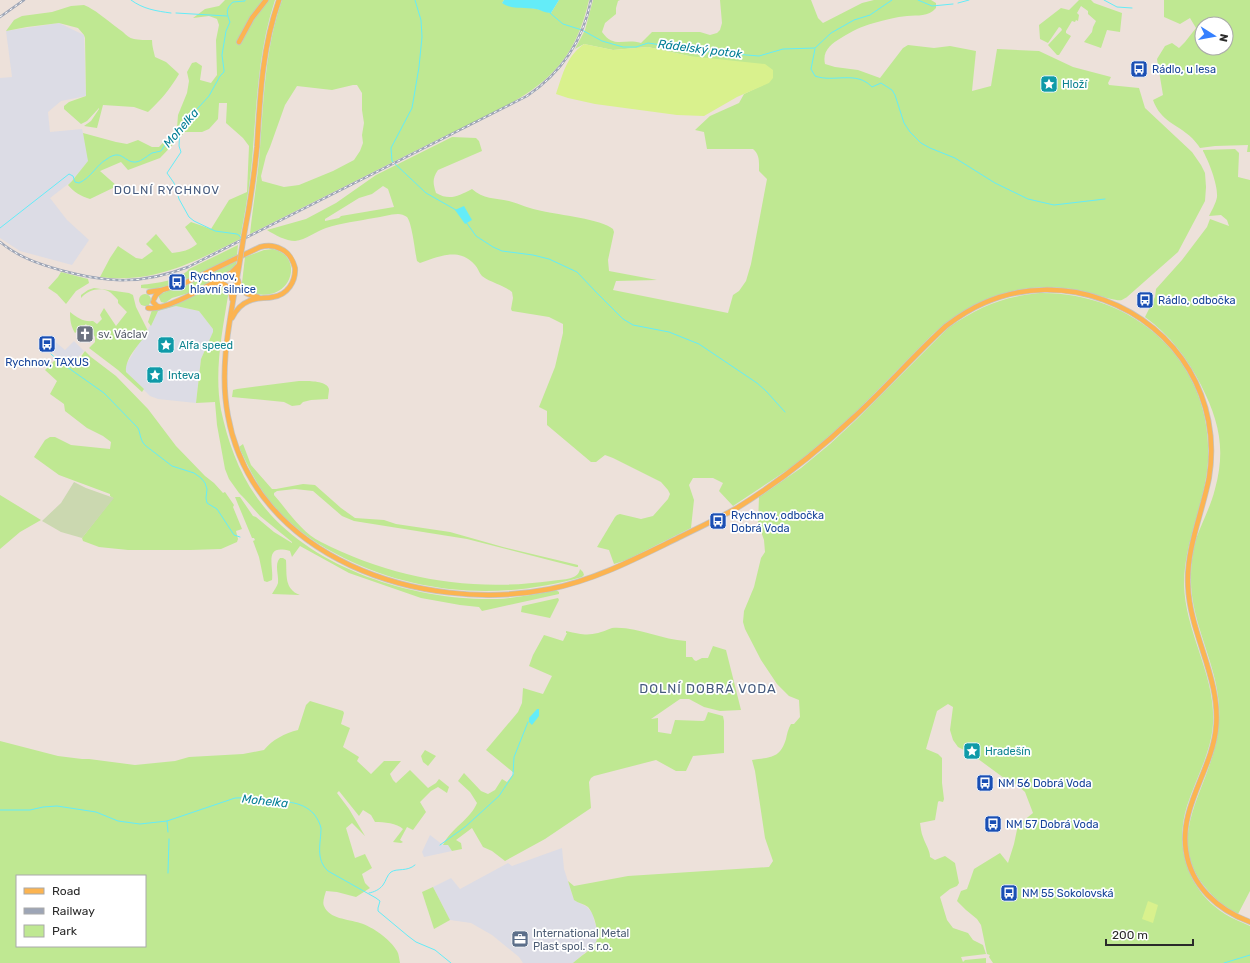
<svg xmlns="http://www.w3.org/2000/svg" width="1250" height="963" font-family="Rubik,sans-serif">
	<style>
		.industrial { fill: #dcdce5 }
		.green { fill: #bfe892; fill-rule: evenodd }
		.cemetery { fill: #cbd8b0 }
		.pitch { fill: #d9f18d }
		.water { fill: #64ecf8 }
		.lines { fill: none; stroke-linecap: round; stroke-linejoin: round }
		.stream { stroke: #64ecf8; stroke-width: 1 }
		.major-casing { stroke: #c3c3c3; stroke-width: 6 }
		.major { stroke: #fcb451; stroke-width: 4.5 }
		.rail-casing { stroke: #9da5b6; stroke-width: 2.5 }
		.rail { stroke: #fff; stroke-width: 1; stroke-dasharray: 3; stroke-linecap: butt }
		.major-bridge-casing { stroke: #c3c3c3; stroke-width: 6; stroke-linecap: butt }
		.major-bridge { stroke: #fcb451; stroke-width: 4.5 }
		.labels { text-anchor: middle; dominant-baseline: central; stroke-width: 3.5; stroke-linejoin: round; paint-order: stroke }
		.transit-label { font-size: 11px; fill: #164399; stroke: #fff; text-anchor: start }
		.culture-label { font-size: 11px; fill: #0d838f; stroke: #fff; text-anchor: start }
		.worship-label { font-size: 11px; fill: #5b616d; stroke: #fff; text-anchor: start }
		.service-label { font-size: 11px; fill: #4e5e75; stroke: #fff; text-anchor: start }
		.water-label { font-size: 12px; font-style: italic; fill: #047f96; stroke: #fff }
		.neighbourhood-label { font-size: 12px; letter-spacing: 1px; fill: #465b7e; stroke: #fff }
		.quarter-label { font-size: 13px; letter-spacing: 1px; fill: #465b7e; stroke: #fff }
	</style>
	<rect width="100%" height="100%" fill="#ede1da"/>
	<g class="industrial">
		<path d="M 59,23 L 84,35 L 86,96 L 61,101 L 48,112 L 50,132 L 82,129 L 89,160 L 72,181 L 50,198 L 67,220 L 89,240 L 72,265 L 20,251 L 0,238 L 0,78 L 12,77 L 6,31 Z"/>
		<path d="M 176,306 L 199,311 L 214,330 L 201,359 L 196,403 L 158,399 L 150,396 L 126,372 L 126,365 L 139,343 L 145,335 L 158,311 Z"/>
		<path d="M 53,340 L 65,350 L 74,341 L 84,351 L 68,367 L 46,345 Z"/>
		<path d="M 430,835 L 443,845 L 448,845 L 452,851 L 424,857 L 422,852 Z"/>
		<path d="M 562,848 L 564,869 L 574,900 L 587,907 L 593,914 L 594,920 L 599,935 L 596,943 L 573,963 L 523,963 L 519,957 L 492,935 L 471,923 L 450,920 L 433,887 L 451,878 L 460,889 L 508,863 L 512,866 Z"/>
	</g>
	<g class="green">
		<path d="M 225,0 L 275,0 C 259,48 257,97 253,148 C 251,178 246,208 240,239 C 194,262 154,284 100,277 L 110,258 L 118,246 L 136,258 L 142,259 L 153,251 L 146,244 L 156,234 L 172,253 C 182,252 190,250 197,244 L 185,227 L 191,222 L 211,229 L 229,200 L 247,192 L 249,146 L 243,138 L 226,123 L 227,103 L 219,103 L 218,119 L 209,129 L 202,132 L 185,132 L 160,158 L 128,170 L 121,162 L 100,171 L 117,186 L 90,199 C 80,196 74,192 68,185 L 72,181 L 88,161 L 83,133 L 116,142 L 127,144 L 138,140 L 152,147 L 159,147 L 177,128 L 178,115 L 187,93 L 189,81 L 187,72 L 192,63 L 196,62 L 202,66 L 200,80 L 211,83 L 217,75 L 216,40 L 219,25 L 217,19 L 209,16 L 193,18 L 205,9 L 219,6 Z"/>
		<path d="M 282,0 L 504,0 L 502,3 L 537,9 L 551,13 L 559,0 L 589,0 C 583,27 572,53 553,72 C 525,101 479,119 443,137 C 379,169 315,201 250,234 C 253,205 258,177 260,148 C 264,97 265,49 282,0 ZM 353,85 L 357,85 L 362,93 L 362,110 L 364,123 L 362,135 L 363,143 L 360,151 L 354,160 L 333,171 L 299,185 L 284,187 L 262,181 L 261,176 L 266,156 L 270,147 L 285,105 L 297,86 L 332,90 Z"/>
		<path d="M 593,0 L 620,0 L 618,1 L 616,8 L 616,14 L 605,23 L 602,32 C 614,49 624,38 641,43 L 652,32 L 700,32 L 710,35 L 717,33 L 720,30 L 722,23 L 720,0 L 811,0 L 818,18 L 823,23 L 862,3 L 874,0 L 931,0 L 936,3 L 936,8 C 928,17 918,15 907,16 C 896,17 885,20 874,23 C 862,26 852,31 841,38 C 831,44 822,51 825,64 L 835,67 L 858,70 L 880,78 L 903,48 L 908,45 L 934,48 L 950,46 L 976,51 L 972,91 L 991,86 L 997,49 L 1039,51 L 1073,67 L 1111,77 L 1108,83 L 1109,85 L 1139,88 L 1145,108 L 1192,152 L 1201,165 L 1205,173 L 1206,187 L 1205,201 L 1178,252 L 1127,297 C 1127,297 1122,300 1122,300 C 1114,302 1087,291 1077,290 C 1023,280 972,298 932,335 L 853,415 L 826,439 L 798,463 L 733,506 L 719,491 L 723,483 L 713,478 L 693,478 L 689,485 L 694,500 L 691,528 L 627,560 L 614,564 L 609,550 L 597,547 L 615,517 L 617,515 L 620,514 L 641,519 L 653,516 L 668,499 L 670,494 L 668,490 L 661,482 L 613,458 L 605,455 L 596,462 L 591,462 L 547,425 L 547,411 L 539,407 L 555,367 L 563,333 L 563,324 L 549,317 L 512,311 L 511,309 L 513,298 L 512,292 C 504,285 491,283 482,276 C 479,273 478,268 475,265 C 459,247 440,256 420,263 L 417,261 C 415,252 412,223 407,217 C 404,215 401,214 398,214 C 390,214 382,217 374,218 C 358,221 341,223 326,228 C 316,231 306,240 295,241 C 286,241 275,235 267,230 L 306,219 L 336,203 L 376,175 L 452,137 L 476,138 L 479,141 L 482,151 L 438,170 C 432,179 433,183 436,193 C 450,201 458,196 472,189 C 483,199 495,198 509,201 C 520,204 530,209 542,211 C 559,215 601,219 613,229 L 614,232 L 608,260 L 609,271 L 657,280 L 616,281 L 613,290 L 728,313 L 733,295 L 739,291 L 746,281 L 751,264 L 767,179 L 759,171 C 759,162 760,155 753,149 L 707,149 L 704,132 L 695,130 L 710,116 L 739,103 L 744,94 L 769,82 L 689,56 L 648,47 L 613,50 L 584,44 L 575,49 L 585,30 ZM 383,186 L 388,189 L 394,207 L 341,216 L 339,218 L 325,221 L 325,219 L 359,198 L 372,194 Z"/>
		<path d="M 1079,0 L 1091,0 L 1094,3 L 1122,13 L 1120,32 L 1107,30 L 1101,48 L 1084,42 L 1092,32 L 1093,27 L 1096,21 L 1088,14 L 1088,11 L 1081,6 L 1077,13 L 1079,15 L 1078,21 L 1076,20 L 1075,22 L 1072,21 L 1066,31 L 1066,33 L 1071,36 L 1059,55 L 1057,55 L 1048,45 L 1062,30 L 1061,28 L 1059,27 L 1048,43 L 1040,39 L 1039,25 L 1061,8 L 1069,10 Z"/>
		<path d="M 1164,0 L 1250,0 L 1250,152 L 1247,152 L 1248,145 L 1215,146 L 1200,148 C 1198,145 1195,141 1192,138 C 1176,123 1161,122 1153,100 L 1163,95 L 1157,59 L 1165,46 L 1172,43 L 1179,48 L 1185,42 L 1196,28 L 1190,18 L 1180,24 L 1164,17 ZM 1202,24 L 1226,24 L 1226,48 L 1202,48 Z"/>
		<path d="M 84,5 C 95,9 113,25 123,32 C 126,35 129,38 134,39 C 137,40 148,40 152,40 C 152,47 154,52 155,57 L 166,62 L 177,72 L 179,74 C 170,89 161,100 148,112 L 134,107 L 103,105 L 97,128 L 84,126 L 91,121 L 99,109 L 99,108 L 87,121 L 81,124 L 64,109 L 64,106 L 69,102 L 86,96 L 85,38 L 84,35 L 78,28 L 59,23 L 27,27 L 6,31 L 14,20 L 22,16 L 52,12 L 71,6 Z"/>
		<path d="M 1235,149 L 1239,153 L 1238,177 L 1250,180 L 1250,891 L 1238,914 C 1225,908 1214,898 1205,887 C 1168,842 1200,800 1213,754 C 1218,738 1220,722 1219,705 C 1216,660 1189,620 1191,574 C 1191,563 1193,550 1196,539 C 1202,522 1211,506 1215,489 C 1226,449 1219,421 1201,385 C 1187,358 1170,335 1145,317 L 1155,297 L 1156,289 L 1182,260 L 1207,227 L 1210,219 L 1229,226 L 1227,220 L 1221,215 L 1209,216 C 1212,210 1216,203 1217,197 C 1218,185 1209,162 1203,151 L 1203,150 Z"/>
		<path d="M 238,245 L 237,255 L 192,278 L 179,280 L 167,286 L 154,289 L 141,288 L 141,285 C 157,283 179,281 189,269 Z"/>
		<path d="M 273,249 C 304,256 293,301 256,294 C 249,292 244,290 242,283 L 245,257 L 264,250 Z"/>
		<path d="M 237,261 L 235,267 L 230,272 L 189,293 L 172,298 L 165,303 L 161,302 L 158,295 Z"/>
		<path d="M 61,272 L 88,279 L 89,283 L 76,291 L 66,304 L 57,294 L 48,288 L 58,277 Z"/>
		<path d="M 215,285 L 223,286 L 228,292 L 228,296 C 222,333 214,372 221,410 C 228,443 240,476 261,503 C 312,570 416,601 497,599 C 516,598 537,594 556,590 L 559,592 L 559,594 L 482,611 L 479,607 L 460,605 L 421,598 L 349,573 L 300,546 L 292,557 L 290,551 C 263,544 274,565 272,580 L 267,582 L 264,581 L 259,557 L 253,541 L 255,540 L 254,538 L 252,538 L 235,497 L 240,497 L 253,516 L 256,517 L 274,532 L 292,543 L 292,542 L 260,516 L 244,498 L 239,493 L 229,479 L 225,469 L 217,425 L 215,402 L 196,403 L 201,359 L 213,332 L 213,329 L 199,311 L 176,306 L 158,311 L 151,326 L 148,322 L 152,310 C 176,310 193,291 215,285 Z"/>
		<path d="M 94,288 L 129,293 L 133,295 L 136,307 L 148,331 C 141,344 125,356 126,372 L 144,389 L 142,392 L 118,370 L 89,348 L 95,342 L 95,337 L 86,324 L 75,333 C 71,326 70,321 70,312 C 78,318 83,322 93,321 L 97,324 L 102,319 L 100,315 L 104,308 L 116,326 L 127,312 L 118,303 L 118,300 C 115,297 112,293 108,291 C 99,287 88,290 81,298 L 81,295 L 88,290 Z"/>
		<path d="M 1040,293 C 1136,292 1214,363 1208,462 C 1205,504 1184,542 1184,584 C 1185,633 1216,675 1213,724 C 1211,753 1196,778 1187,806 C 1174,847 1188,891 1225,914 C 1233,919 1242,922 1250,926 L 1250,963 L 993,963 L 989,957 L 990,955 L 987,954 L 981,925 L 977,919 L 966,910 L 957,901 L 961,891 L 967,889 L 974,869 L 1000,853 L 1008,863 L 1014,844 L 1018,825 L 1033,813 L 1025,792 L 1017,785 L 1008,781 L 970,753 L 958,747 L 953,740 L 950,730 L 953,707 L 948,704 L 937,711 L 926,749 L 938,754 L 942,758 L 942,783 L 944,799 L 943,802 L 939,801 L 938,802 L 935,820 L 920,823 C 921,828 921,833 923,837 C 925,844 930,850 930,857 L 935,860 L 945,856 L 955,863 L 959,883 L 957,886 L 950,889 L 940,897 L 947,920 L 953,928 L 968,933 L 973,940 L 983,945 L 986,954 L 961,957 L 963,962 L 965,960 L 986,958 L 986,963 L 573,963 C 579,957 593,949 596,942 C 600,935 594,913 588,907 C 584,904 578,903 574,900 L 568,881 L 574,886 L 628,876 L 769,867 L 773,861 L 765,838 L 755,771 L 752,760 C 770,757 780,759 786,739 C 787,734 788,729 791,724 L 794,724 L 800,717 L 799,700 L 789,696 L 777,684 L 761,660 L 745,629 L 743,622 L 744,611 L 754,587 L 761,558 L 765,552 L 764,540 L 758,523 L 759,497 L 801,468 L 830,444 L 857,419 L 948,328 C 980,306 1002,297 1040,293 Z"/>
		<circle cx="145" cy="300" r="6"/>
		<path d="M 85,351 L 91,357 L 116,376 L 148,409 L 176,446 L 205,476 L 214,483 L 223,493 L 225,492 L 234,505 L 233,507 L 242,529 L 236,531 L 238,539 L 237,542 L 221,549 L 191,550 L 128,550 L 99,547 L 83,541 L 82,538 L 113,498 L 110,496 L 110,494 L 59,475 L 34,457 L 45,440 L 50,437 L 55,437 L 71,445 L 110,449 L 111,442 L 103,436 L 87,428 L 65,411 L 64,404 L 50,394 L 57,381 L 45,370 L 58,357 L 69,367 L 78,357 L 80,358 Z"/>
		<path d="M 299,381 C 306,381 327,380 329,389 C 329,392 328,396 328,399 L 311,400 L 303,402 L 300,405 L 292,406 L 284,402 L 232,397 L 233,390 L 237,389 Z"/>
		<path d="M 243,444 L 251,465 L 272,489 L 276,489 L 303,484 L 315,485 L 341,508 L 355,518 L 384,520 L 396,524 L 450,532 L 503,547 L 578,565 L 578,567 L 576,567 L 467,539 L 354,521 L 342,516 L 313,491 L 295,489 L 277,491 L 274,493 L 274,495 C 288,511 301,532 321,542 C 394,579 470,592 551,581 C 560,579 578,581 580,569 L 583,572 L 584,575 L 582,577 C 503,600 418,595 344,558 C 320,546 297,531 278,511 C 261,493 249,469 239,447 Z"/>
		<path d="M 0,495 L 41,520 L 20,532 L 0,549 Z"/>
		<path d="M 280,558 L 283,558 L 286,560 C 287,575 284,589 300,595 L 272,594 C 274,590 277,587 278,583 C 279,575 274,564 280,558 Z"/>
		<path d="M 558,598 L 559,600 L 550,618 L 521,612 L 522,606 Z"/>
		<path d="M 612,628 C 637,626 661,640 686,641 L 686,657 L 692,657 L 694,660 L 696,661 L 702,658 L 708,658 L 713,646 L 726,650 L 741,710 L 720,711 L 704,707 L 689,699 L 680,699 L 651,719 L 658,718 L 658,732 L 671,734 L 675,720 L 703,721 L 705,720 L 708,712 L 723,716 L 724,721 L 724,753 L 693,756 L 686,771 L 676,771 L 656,760 L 594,776 L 591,778 L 589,782 L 591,808 L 545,839 L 505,861 L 492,851 L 483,847 L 472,828 L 456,840 L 461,843 L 462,849 L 452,851 L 448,845 L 443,845 C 451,828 470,820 477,803 L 470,792 L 458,781 L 464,773 L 481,791 L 488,794 L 495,790 L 502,779 L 507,782 L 514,773 L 486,750 L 518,712 L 522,703 L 523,688 L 543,694 L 552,676 L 529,666 L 533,655 L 544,635 L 563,641 L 567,633 L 566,633 L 566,631 C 587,636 592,636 612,628 Z"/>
		<path d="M 310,701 L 343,711 L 344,713 L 341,724 L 350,728 L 343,747 L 359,757 L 357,761 L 371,774 L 384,761 L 401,761 L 390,774 L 393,780 L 396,783 L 410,770 L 428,788 L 436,783 L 439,779 L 449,787 L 447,793 L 438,787 L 431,791 L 420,802 L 426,812 L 413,830 L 407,827 L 400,840 L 403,842 L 401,843 L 393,842 L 403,829 C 397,823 384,822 375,822 L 371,815 L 363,810 L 359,816 L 339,791 L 337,793 L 349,809 L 365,836 L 352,823 L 346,828 L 355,858 L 365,854 L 372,868 L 362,874 L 365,883 L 370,888 L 356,897 L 337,892 L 326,891 C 325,895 322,902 324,906 C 329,919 348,919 360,923 C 373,927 390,939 397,951 C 399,954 399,959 400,963 L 0,963 L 0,741 L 58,756 L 82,759 L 89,759 L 135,765 L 175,761 L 189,757 L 243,754 L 264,750 C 272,740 285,733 298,730 L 306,705 ZM 17,876 L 145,876 L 145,946 L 17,946 Z"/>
		<path d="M 425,750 L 436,756 L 428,766 L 423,762 L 421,756 Z"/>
		<path d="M 433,887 L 450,920 L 434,929 L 422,892 Z"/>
	</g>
	<path class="cemetery" d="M 74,482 L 86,488 L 114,498 L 82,538 L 61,532 L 42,521 L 61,503 Z"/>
	<g class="pitch">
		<path d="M 584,44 L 613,50 L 648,47 L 689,56 L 765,64 L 773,70 L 773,78 L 769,83 L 737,97 L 704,116 L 677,115 L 595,104 L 568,98 L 556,94 C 563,74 566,57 584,44 Z"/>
		<path d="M 1148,901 L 1158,905 L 1153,923 L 1142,919 Z"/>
	</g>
	<g class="water">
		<path d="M 504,0 L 559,0 L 551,13 C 545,13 541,10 536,9 C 523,7 512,10 502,3 Z"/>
		<path d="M 464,206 L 472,220 L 465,224 L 455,210 Z"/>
		<path d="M 537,709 L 539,709 L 539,716 L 532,725 L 529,722 L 529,718 Z"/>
	</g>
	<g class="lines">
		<g class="stream">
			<path d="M 131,0 C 143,9 156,11 171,13"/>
			<path d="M 415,0 L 421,20 L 422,37 L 419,67 L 412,108 L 391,148 L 392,161 L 426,193 L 456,210"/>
			<path d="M 918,0 L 932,6 L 953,4"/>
			<path d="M 1104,0 L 1117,7 L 1132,8"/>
			<path d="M 958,3 L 969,0"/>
			<path d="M 176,13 L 227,16"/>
			<path d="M 550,13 L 563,24 L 582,30 L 602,41 L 623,47 L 636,47 L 648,43 L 710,52 L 759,56 L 783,49 L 815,48 L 831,33 L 854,20 L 870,15 L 892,0"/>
			<path d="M 815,49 L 811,69 L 815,76 C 834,83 856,70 872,87 L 881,83 L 892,90 L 895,95 L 904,123 L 910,132 L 921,143 L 930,148 L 955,158 L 995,183 L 1028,199 L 1054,205 L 1105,199"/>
			<path d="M 180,127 L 179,146 L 181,152 L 167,173 L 174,183 L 179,199 L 189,217 L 194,221 L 215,231 L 237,234 L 240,236 L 241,239"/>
			<path d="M 466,222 L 476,236 L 493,247 L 502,251 L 533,255 L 549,259 L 577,272 L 596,292 L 623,319 L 633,325 L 669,332 L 699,344 L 757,383 L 766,391 L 785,412"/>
			<path d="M 0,228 L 69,174 L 73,176 L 75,182 L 79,183 C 92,177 96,165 107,159 C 122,148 124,163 136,162 C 142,161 147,156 152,153 C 155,152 158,152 161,151 L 167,142 L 209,96 L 220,76 L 224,72 L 224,70 L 222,55 L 226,31 L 230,22 C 226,13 226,8 233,2 L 245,1 L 245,0"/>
			<path d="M 51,354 L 60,362 L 104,393 L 138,428 C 141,435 140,441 146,446 L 172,466 L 194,473 L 201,478 L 205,483 L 207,489 L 206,498 L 207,503 L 217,509 L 234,535 L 240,537"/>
			<path d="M 0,810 L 30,810 L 43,807 L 57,806 L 96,812 L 118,821 L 140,824 L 167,821 L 235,798 C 245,797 255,799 265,800 C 283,802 301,800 314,814 C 317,818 320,823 321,828 C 321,843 315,859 328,871 L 376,898 L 380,901 L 378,908 L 378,911 L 408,936 L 416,942 L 435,950 L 451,963"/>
			<path d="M 167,821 L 168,832"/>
			<path d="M 440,845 L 465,827 L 499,796 L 513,775 L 514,757 L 528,722"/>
			<path d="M 168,873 L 169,839"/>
			<path d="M 369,893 C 374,892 379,890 383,885 C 386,881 387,875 391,872 C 397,868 407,872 415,865"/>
			<path d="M 1224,963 L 1250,955"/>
		</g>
		<defs>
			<g id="major">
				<path d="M 239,42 L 252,18 L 266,0"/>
				<path d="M 244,235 C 250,205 254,177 257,147 C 260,97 262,48 279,0"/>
				<path d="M 240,260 C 232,312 218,364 228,416 C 254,559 422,614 550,589 C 595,580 635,559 676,539 C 696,529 717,519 737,508 C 779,482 817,452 853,418 C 885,389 914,355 946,326 C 958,317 970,309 984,303 C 1022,286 1066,286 1104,300 C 1178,327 1222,400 1209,478 C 1202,514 1186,549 1188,586 C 1190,635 1221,678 1216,728 C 1212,770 1179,807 1186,851 C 1191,886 1218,910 1250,922"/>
				<path d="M 238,280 C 240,292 247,295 258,297"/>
				<path d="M 214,283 C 225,281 231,288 232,299"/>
				<path d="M 149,292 L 162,290 L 185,283 L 260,247 C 267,245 274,245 281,249 C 288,252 293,260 295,268 C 296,282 287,295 273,297 C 265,299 257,297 249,301 C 241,304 236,310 232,318"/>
				<path d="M 154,299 L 156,295 L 161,291"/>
				<path d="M 153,302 L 157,306 L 160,307"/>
				<path d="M 148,308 C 166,312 213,282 231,273 L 238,266"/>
			</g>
		</defs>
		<use href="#major" class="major-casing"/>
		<use href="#major" class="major"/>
		<defs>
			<g id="rail">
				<path d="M 0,17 L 24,0"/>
				<path d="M 0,242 C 18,257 39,264 60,270 C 108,283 141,285 188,267 L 527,96 C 561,73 583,41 591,0"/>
			</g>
		</defs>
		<use href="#rail" class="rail-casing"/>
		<use href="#rail" class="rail"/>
		<defs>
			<path id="major-bridge" d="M 240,260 L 244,235"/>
		</defs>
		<use href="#major-bridge" class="major-bridge-casing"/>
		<use href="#major-bridge" class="major-bridge"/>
	</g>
	<defs>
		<symbol id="bus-square" viewBox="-11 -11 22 22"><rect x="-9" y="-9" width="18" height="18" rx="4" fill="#1a4fb4" stroke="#fff"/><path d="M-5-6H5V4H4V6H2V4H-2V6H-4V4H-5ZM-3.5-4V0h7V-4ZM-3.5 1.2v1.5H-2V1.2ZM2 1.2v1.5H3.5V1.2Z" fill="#fff"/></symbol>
		<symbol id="sight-square" viewBox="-11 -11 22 22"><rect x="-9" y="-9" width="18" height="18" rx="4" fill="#0f9aa8" stroke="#fff"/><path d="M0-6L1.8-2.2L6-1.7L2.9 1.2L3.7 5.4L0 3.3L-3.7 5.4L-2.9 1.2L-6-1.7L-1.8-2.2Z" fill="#fff"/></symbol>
		<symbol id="church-square" viewBox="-11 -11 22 22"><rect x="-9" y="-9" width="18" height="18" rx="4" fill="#6b7280" stroke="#fff"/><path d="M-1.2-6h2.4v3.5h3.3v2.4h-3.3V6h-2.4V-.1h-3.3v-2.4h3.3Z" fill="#fff"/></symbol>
		<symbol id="office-square" viewBox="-11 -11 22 22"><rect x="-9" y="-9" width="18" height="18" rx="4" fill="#5c6f8a" stroke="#fff"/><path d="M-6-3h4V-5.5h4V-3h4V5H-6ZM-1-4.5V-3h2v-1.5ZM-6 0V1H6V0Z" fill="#fff"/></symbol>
	</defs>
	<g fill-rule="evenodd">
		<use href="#bus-square" x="1129" y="59" width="20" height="20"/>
		<use href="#sight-square" x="1039" y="74" width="20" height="20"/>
		<use href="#bus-square" x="167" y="272" width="20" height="20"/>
		<use href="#bus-square" x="1135" y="290" width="20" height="20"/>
		<use href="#church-square" x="75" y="324" width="20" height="20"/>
		<use href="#bus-square" x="37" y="334" width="20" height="20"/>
		<use href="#sight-square" x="156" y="335" width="20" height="20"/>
		<use href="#sight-square" x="145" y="365" width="20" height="20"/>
		<use href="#bus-square" x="708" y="511" width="20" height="20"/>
		<use href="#sight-square" x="962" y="741" width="20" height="20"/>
		<use href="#bus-square" x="975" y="773" width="20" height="20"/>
		<use href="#bus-square" x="983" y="814" width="20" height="20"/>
		<use href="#bus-square" x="999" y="883" width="20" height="20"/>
		<use href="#office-square" x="510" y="929" width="20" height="20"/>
	</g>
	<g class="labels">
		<g class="transit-label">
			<text x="1152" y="69">Rádlo, u lesa</text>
			<text x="190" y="276">Rychnov,<tspan x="190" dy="13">hlavní silnice</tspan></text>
			<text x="1158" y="300">Rádlo, odbočka</text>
			<text x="47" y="362" text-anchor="middle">Rychnov, TAXUS</text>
			<text x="731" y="515">Rychnov, odbočka<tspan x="731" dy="13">Dobrá Voda</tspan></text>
			<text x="998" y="783">NM 56 Dobrá Voda</text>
			<text x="1006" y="824">NM 57 Dobrá Voda</text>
			<text x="1022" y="893">NM 55 Sokolovská</text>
		</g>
		<g class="culture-label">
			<text x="1062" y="84">Hloží</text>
			<text x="179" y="345">Alfa speed</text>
			<text x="168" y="375">Inteva</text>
			<text x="985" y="751">Hradešín</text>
		</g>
		<g class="worship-label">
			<text x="98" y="334">sv. Václav</text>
		</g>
		<g class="service-label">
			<text x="533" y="933">International Metal<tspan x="533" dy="13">Plast spol. s r.o.</tspan></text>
		</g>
		<g class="water-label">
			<text transform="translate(700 49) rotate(7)">Rádelský potok</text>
			<text transform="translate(181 128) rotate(-49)">Mohelka</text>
			<text transform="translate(265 801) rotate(6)">Mohelka</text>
		</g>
		<g class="neighbourhood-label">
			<text x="167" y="190">DOLNÍ RYCHNOV</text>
		</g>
		<g class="quarter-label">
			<text x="708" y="688">DOLNÍ DOBRÁ VODA</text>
		</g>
	</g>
	<rect x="16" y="875" width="130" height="72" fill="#ffffff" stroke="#aaaaaa"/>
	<rect x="24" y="888" width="20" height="6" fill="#fcb451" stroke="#aaaaaa"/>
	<text x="52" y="895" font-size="12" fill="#2a2a2a">Road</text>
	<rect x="24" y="908" width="20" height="6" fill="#9da5b6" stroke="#aaaaaa"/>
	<text x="52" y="915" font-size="12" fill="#2a2a2a">Railway</text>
	<rect x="24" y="925" width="20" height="12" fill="#bfe892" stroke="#aaaaaa"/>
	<text x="52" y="935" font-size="12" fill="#2a2a2a">Park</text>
	<g transform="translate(1214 36) rotate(101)"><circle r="19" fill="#ffffff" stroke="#aaaaaa"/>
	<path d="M0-3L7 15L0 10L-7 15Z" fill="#3580ff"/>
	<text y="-6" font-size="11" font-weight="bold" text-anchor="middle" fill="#2a2a2a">N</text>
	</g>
	<path d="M1106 939v6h87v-6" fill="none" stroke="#2a2a2a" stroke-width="2"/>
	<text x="1112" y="939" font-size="12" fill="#2a2a2a" stroke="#ffffff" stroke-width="3" paint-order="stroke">200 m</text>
</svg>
